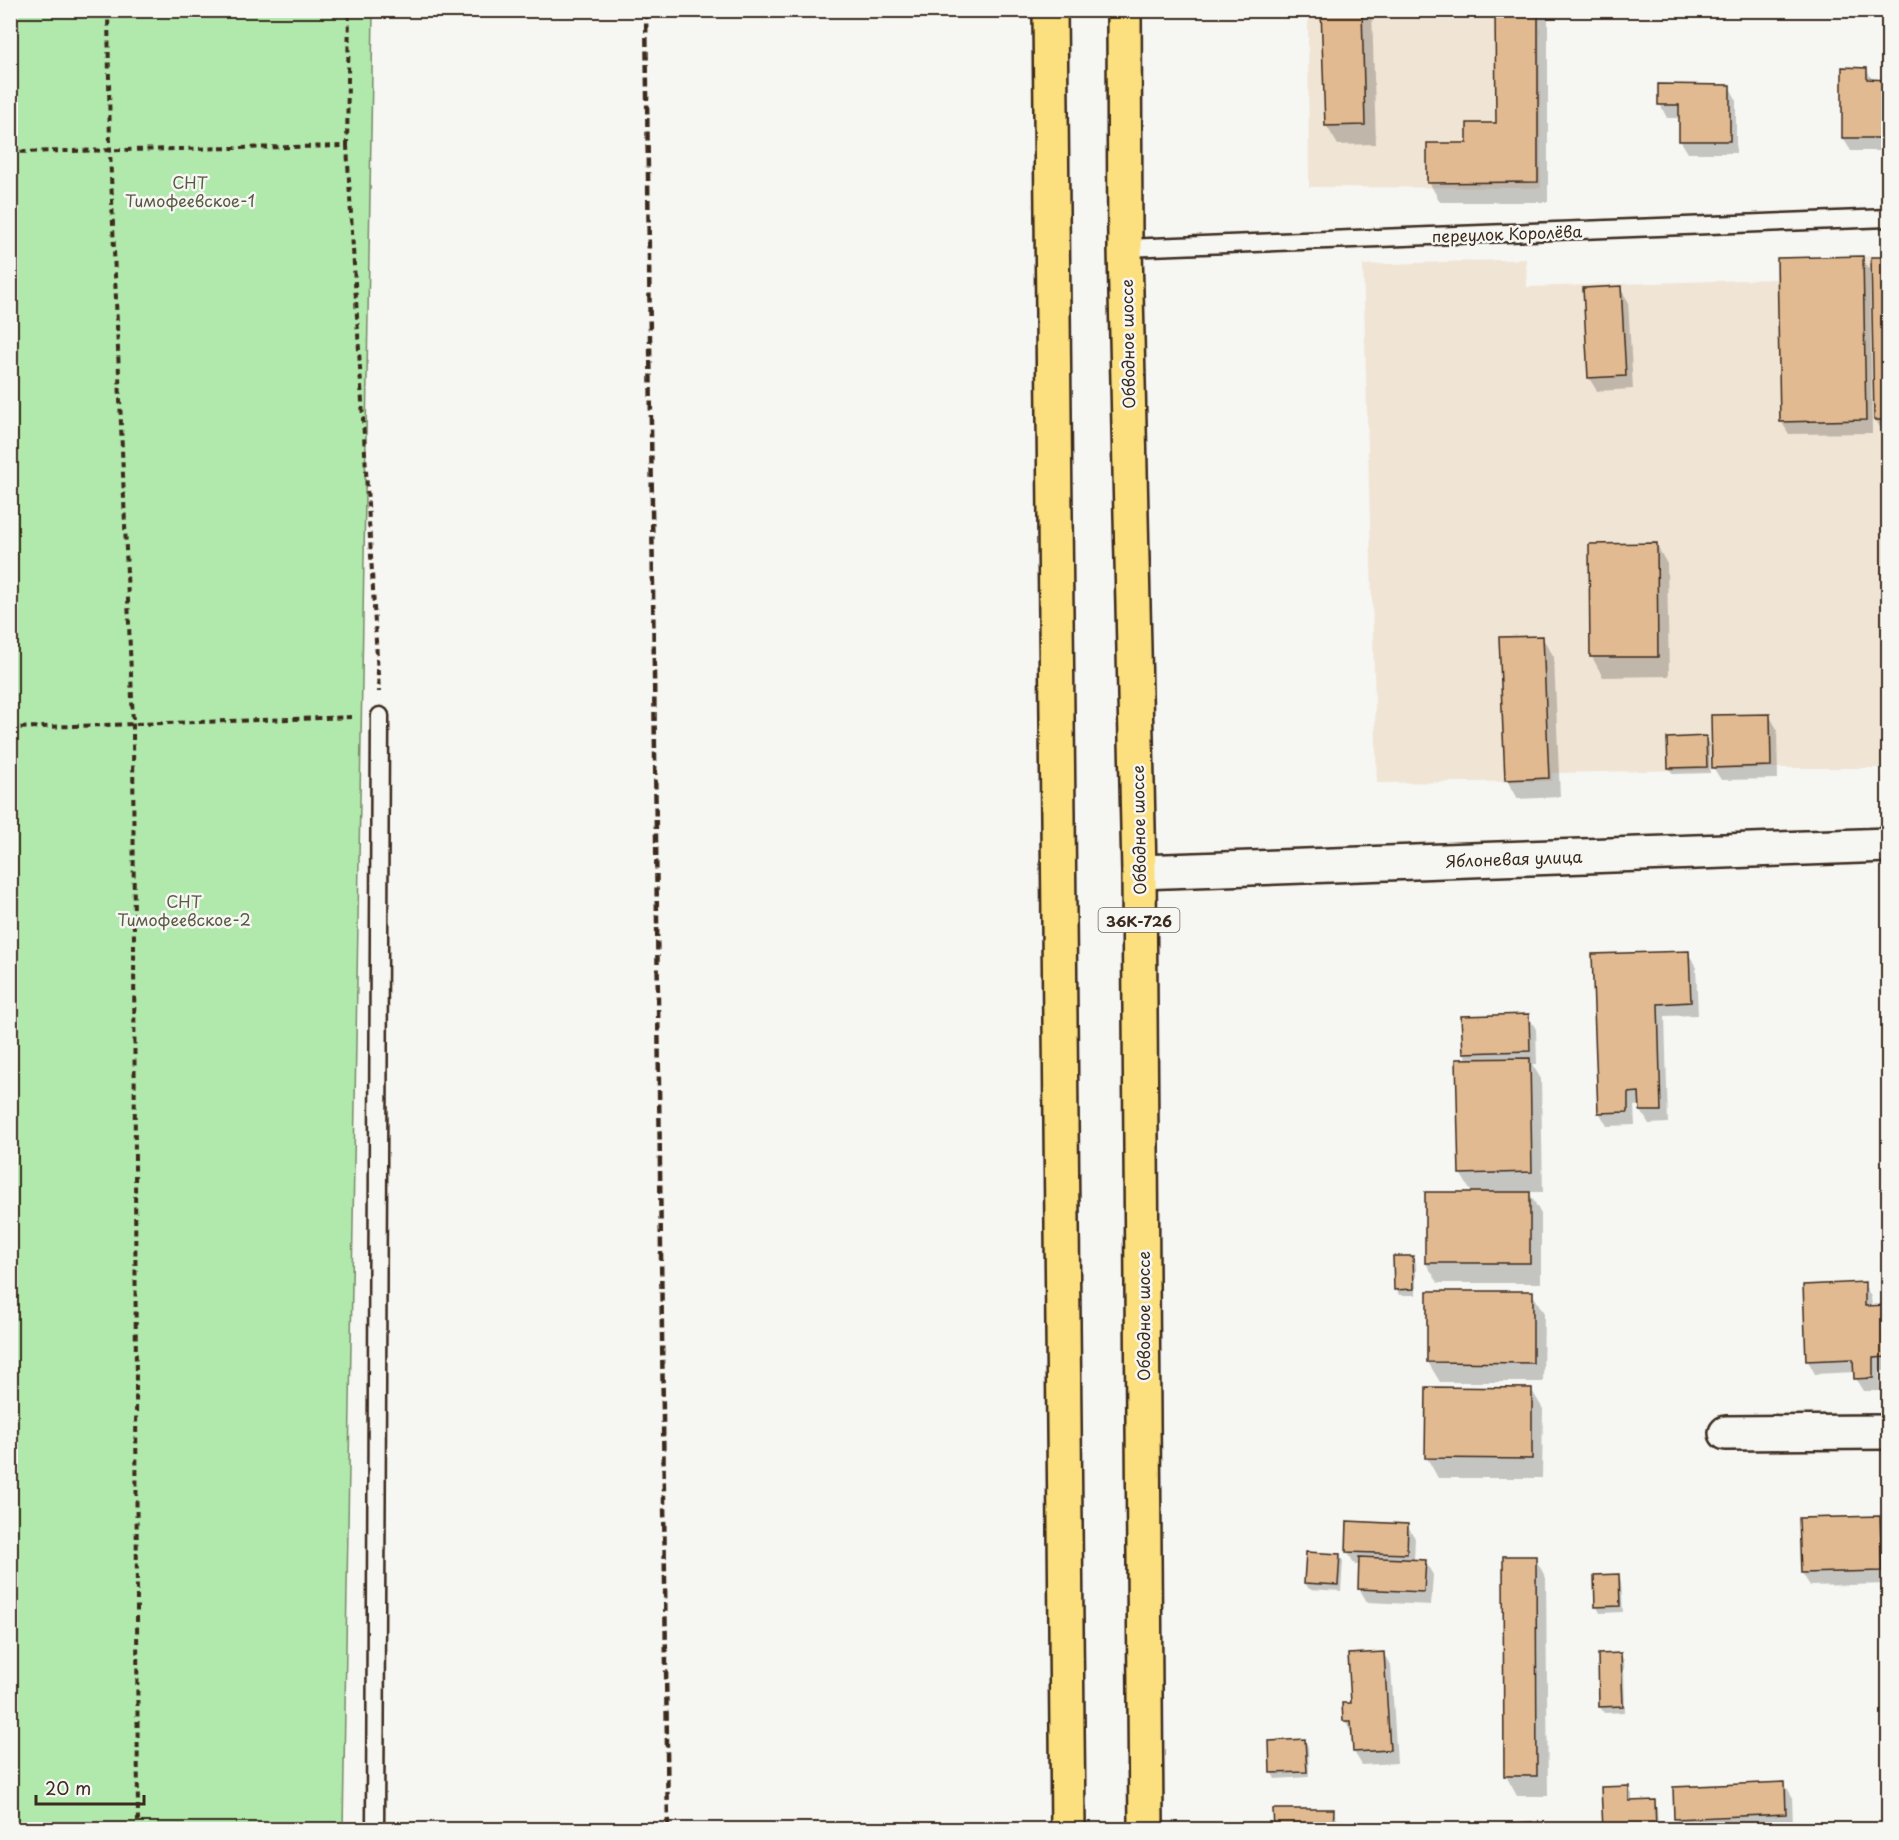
<svg xmlns="http://www.w3.org/2000/svg" width="1899" height="1840" font-family="'Playpen Sans',sans-serif">
	<style>
		.built { fill: #f0e4d5 }
		.green { fill: #b1e9ad; stroke: #768a66; stroke-width: 1.5 }
		.shadow { fill: #0003 }
		.building { fill: #e1ba92; stroke: #3b2a1e; stroke-width: 1.5 }
		.lines { fill: none; stroke-linecap: round; stroke-linejoin: round }
		.service-casing { stroke: #3b2a1e; stroke-width: 21 }
		.minor-casing { stroke: #3b2a1e; stroke-width: 38 }
		.tertiary-casing { stroke: #3b2a1e; stroke-width: 38 }
		.primary-casing { stroke: #3b2a1e; stroke-width: 38 }
		.path { stroke: #3b2a1e; stroke-width: 4; stroke-dasharray: 6 4.5; stroke-linecap: butt }
		.service { stroke: #f6f6f2; stroke-width: 16 }
		.minor { stroke: #f6f6f2; stroke-width: 33 }
		.tertiary { stroke: #f6f6f2; stroke-width: 33 }
		.primary { stroke: #fce080; stroke-width: 33 }
		.rail { stroke: #3b2a1e; stroke-width: 4.5; stroke-dasharray: 9 4.5; stroke-linecap: butt }
		.labels { text-anchor: middle; dominant-baseline: central; stroke-width: 5; stroke-linejoin: round; paint-order: stroke }
		.shield { fill: #f6f6f2; stroke: #73675e; stroke-width: 1.5 }
		.shield-label { font-size: 15px; font-weight: bold; fill: #3b2a1e }
		.park-label { font-size: 16px; fill: #585a42; stroke: #f6f6f2 }
		.street-label { font-size: 16px; fill: #3b2a1e; stroke: #f6f6f2 }
	</style>
	<rect width="100%" height="100%" fill="#f6f6f2"/>
	<filter id="ink" filterUnits="userSpaceOnUse"><feTurbulence type="fractalNoise" baseFrequency=".0167" numOctaves="2"/><feDisplacementMap in="SourceGraphic" scale="12" xChannelSelector="R" yChannelSelector="G"/><feConvolveMatrix kernelMatrix="1 2 1 2 8 2 1 2 1" color-interpolation-filters="sRGB"/></filter>
	<g filter="url(#ink)">
		<g class="built">
			<path d="M 1308,11 L 1540,11 L 1541,188 L 1309,187 Z"/>
			<path d="M 1888,256 L 1888,768 L 1777,768 L 1552,773 L 1552,781 L 1377,783 L 1363,265 L 1526,259 L 1527,287 L 1776,279 L 1777,258 Z"/>
		</g>
		<path class="green" d="M 11,10 L 373,11 L 343,1829 L 11,1829 Z"/>
		<g class="shadow">
			<path d="M 1323,10 L 1372,10 L 1376,144 L 1338,145 L 1326,125 Z"/>
			<path d="M 1497,10 L 1545,10 L 1548,15 L 1548,202 L 1440,202 L 1429,182 L 1469,144 L 1497,124 Z"/>
			<path d="M 1866,69 L 1873,81 L 1888,81 L 1888,151 L 1851,151 L 1843,138 Z"/>
			<path d="M 1729,86 L 1736,99 L 1736,153 L 1688,153 L 1680,140 L 1680,118 L 1667,118 L 1660,104 Z"/>
			<path d="M 1862,258 L 1870,271 L 1872,433 L 1789,434 L 1781,421 Z"/>
			<path d="M 1873,258 L 1888,258 L 1888,433 L 1883,433 L 1876,420 Z"/>
			<path d="M 1620,288 L 1628,301 L 1633,389 L 1597,391 L 1589,378 Z"/>
			<path d="M 1656,544 L 1667,564 L 1669,676 L 1603,677 L 1592,657 Z"/>
			<path d="M 1542,637 L 1554,657 L 1560,797 L 1518,799 L 1507,779 Z"/>
			<path d="M 1769,715 L 1777,729 L 1778,779 L 1721,780 L 1713,767 Z"/>
			<path d="M 1705,738 L 1709,744 L 1710,773 L 1673,774 L 1669,768 L 1668,739 Z"/>
			<path d="M 1688,953 L 1696,966 L 1698,1015 L 1665,1016 L 1668,1123 L 1649,1124 L 1641,1111 L 1641,1105 L 1634,1106 L 1635,1125 L 1607,1126 L 1599,1112 L 1594,956 Z"/>
			<path d="M 1528,1016 L 1536,1029 L 1537,1064 L 1532,1064 L 1541,1079 L 1543,1192 L 1529,1192 L 1541,1214 L 1541,1283 L 1438,1283 L 1426,1263 L 1472,1193 L 1460,1173 L 1468,1060 L 1464,1053 Z"/>
			<path d="M 1412,1257 L 1416,1263 L 1416,1295 L 1399,1295 L 1396,1289 Z"/>
			<path d="M 1864,1284 L 1871,1297 L 1872,1308 L 1888,1307 L 1888,1371 L 1879,1371 L 1880,1391 L 1863,1391 L 1855,1378 L 1855,1372 L 1815,1374 L 1808,1361 Z"/>
			<path d="M 1532,1293 L 1544,1313 L 1543,1382 L 1440,1382 L 1428,1362 Z"/>
			<path d="M 1428,1389 L 1531,1389 L 1543,1409 L 1542,1478 L 1438,1478 L 1427,1458 Z"/>
			<path d="M 1880,1518 L 1887,1531 L 1888,1584 L 1810,1586 L 1802,1573 L 1801,1520 Z"/>
			<path d="M 1407,1525 L 1415,1538 L 1414,1561 L 1425,1561 L 1433,1575 L 1431,1605 L 1367,1602 L 1359,1588 L 1360,1565 L 1355,1565 L 1347,1551 Z"/>
			<path d="M 1339,1555 L 1343,1561 L 1341,1591 L 1309,1589 L 1305,1583 Z"/>
			<path d="M 1504,1558 L 1535,1558 L 1546,1578 L 1548,1796 L 1517,1796 L 1506,1776 Z"/>
			<path d="M 1618,1575 L 1621,1581 L 1623,1612 L 1600,1613 L 1597,1607 Z"/>
			<path d="M 1383,1653 L 1391,1666 L 1397,1763 L 1362,1765 L 1354,1752 L 1352,1734 L 1345,1721 L 1352,1704 Z"/>
			<path d="M 1621,1655 L 1624,1661 L 1625,1712 L 1604,1713 L 1600,1707 Z"/>
			<path d="M 1305,1741 L 1308,1747 L 1309,1777 L 1275,1779 L 1272,1773 Z"/>
			<path d="M 1784,1783 L 1792,1796 L 1793,1826 L 1682,1830 L 1676,1819 Z"/>
			<path d="M 1628,1787 L 1632,1794 L 1632,1803 L 1654,1802 L 1657,1808 L 1658,1830 L 1604,1830 Z"/>
			<path d="M 1333,1811 L 1340,1824 L 1340,1830 L 1275,1830 Z"/>
		</g>
		<g class="building">
			<path d="M 1321,10 L 1362,10 L 1365,125 L 1325,126 Z"/>
			<path d="M 1495,10 L 1538,10 L 1538,182 L 1427,183 L 1427,143 L 1467,143 L 1467,123 L 1496,123 Z"/>
			<path d="M 1842,67 L 1867,68 L 1867,79 L 1888,80 L 1888,138 L 1842,138 Z"/>
			<path d="M 1658,84 L 1730,85 L 1730,141 L 1679,141 L 1679,105 L 1658,105 Z"/>
			<path d="M 1863,256 L 1866,420 L 1780,422 L 1777,258 Z"/>
			<path d="M 1871,257 L 1888,257 L 1888,420 L 1874,420 Z"/>
			<path d="M 1621,286 L 1626,376 L 1588,378 L 1583,288 Z"/>
			<path d="M 1657,543 L 1658,657 L 1590,657 L 1589,544 Z"/>
			<path d="M 1543,636 L 1549,778 L 1505,780 L 1499,637 Z"/>
			<path d="M 1770,714 L 1771,766 L 1712,768 L 1711,715 Z"/>
			<path d="M 1706,736 L 1707,767 L 1668,768 L 1667,738 Z"/>
			<path d="M 1689,951 L 1691,1002 L 1658,1004 L 1661,1111 L 1640,1111 L 1639,1092 L 1628,1093 L 1628,1112 L 1598,1113 L 1592,954 Z"/>
			<path d="M 1529,1014 L 1530,1051 L 1463,1053 L 1461,1016 Z"/>
			<path d="M 1530,1058 L 1532,1172 L 1459,1174 L 1456,1059 Z"/>
			<rect x="1425" y="1192" width="105" height="71"/>
			<path d="M 1393,1256 L 1413,1256 L 1414,1289 L 1394,1290 Z"/>
			<path d="M 1865,1282 L 1865,1306 L 1888,1305 L 1888,1357 L 1873,1358 L 1873,1378 L 1854,1379 L 1853,1359 L 1806,1361 L 1803,1285 Z"/>
			<path d="M 1427,1291 L 1533,1291 L 1533,1363 L 1427,1362 Z"/>
			<path d="M 1426,1387 L 1532,1388 L 1532,1459 L 1425,1458 Z"/>
			<path d="M 1880,1516 L 1882,1571 L 1801,1573 L 1799,1518 Z"/>
			<path d="M 1347,1521 L 1408,1524 L 1407,1554 L 1346,1552 Z"/>
			<path d="M 1306,1552 L 1340,1554 L 1338,1585 L 1304,1583 Z"/>
			<path d="M 1503,1556 L 1536,1556 L 1537,1776 L 1504,1776 Z"/>
			<path d="M 1359,1557 L 1426,1560 L 1424,1592 L 1358,1589 Z"/>
			<path d="M 1619,1574 L 1620,1606 L 1595,1607 L 1594,1575 Z"/>
			<path d="M 1384,1652 L 1390,1750 L 1353,1752 L 1351,1721 L 1343,1721 L 1342,1703 L 1351,1703 L 1348,1654 Z"/>
			<path d="M 1621,1653 L 1623,1706 L 1599,1707 L 1598,1654 Z"/>
			<path d="M 1305,1739 L 1307,1772 L 1270,1773 L 1269,1741 Z"/>
			<path d="M 1785,1782 L 1786,1814 L 1674,1819 L 1673,1787 Z"/>
			<path d="M 1629,1786 L 1629,1801 L 1655,1800 L 1656,1830 L 1603,1830 L 1601,1787 Z"/>
			<path d="M 1273,1809 L 1334,1809 L 1333,1830 L 1274,1830 Z"/>
			<path d="M 1532,1822 L 1532,1830 L 1498,1830 L 1498,1827 L 1513,1827 L 1513,1823 Z"/>
		</g>
		<g class="lines">
			<defs>
				<g id="service">
					<path d="M 1125,248 L 1888,218"/>
					<path d="M 375,1830 L 380,716"/>
				</g>
				<path id="minor" d="M 1726,1433 L 1888,1432"/>
				<path id="tertiary" d="M 1139,872 L 1888,845"/>
				<g id="primary">
					<path d="M 1050,10 L 1068,1830"/>
					<path d="M 1124,10 L 1125,248 L 1139,872 L 1146,1830"/>
				</g>
			</defs>
			<use href="#service" class="service-casing"/>
			<use href="#minor" class="minor-casing"/>
			<use href="#tertiary" class="tertiary-casing"/>
			<use href="#primary" class="primary-casing"/>
			<g class="path">
				<path d="M 108,10 L 110,150 L 133,724 L 138,1830"/>
				<path d="M 347,146 L 349,10"/>
				<path d="M 10,152 L 347,146 L 379,692"/>
				<path d="M 10,728 L 355,717"/>
			</g>
			<use href="#service" class="service"/>
			<use href="#minor" class="minor"/>
			<use href="#tertiary" class="tertiary"/>
			<use href="#primary" class="primary"/>
			<path class="rail" d="M 646,10 L 668,1830"/>
		</g>
	</g>
	<g class="labels">
		<rect class="shield" x="1098.5" y="908" width="81" height="24" rx="4.5"/>
		<g class="shield-label">
			<text x="1139" y="920">36К-726</text>
		</g>
		<g class="park-label">
			<text x="190" y="182">СНТ<tspan x="190" dy="18">Тимофеевское-1</tspan></text>
			<text x="184" y="901">СНТ<tspan x="184" dy="18">Тимофеевское-2</tspan></text>
		</g>
		<g class="street-label">
			<text transform="translate(1507 233) rotate(-2)">переулок Королёва</text>
			<text transform="translate(1127 344) rotate(-91)">Обводное шоссе</text>
			<text transform="translate(1138 830) rotate(-91)">Обводное шоссе</text>
			<text transform="translate(1514 858) rotate(-2)">Яблоневая улица</text>
			<text transform="translate(1143 1316) rotate(-90)">Обводное шоссе</text>
		</g>
	</g>
	<rect width="1899" height="1840" fill="none" stroke="#f6f6f2" stroke-width="36"/>
	<rect x="18" y="18" width="1863" height="1804" fill="none" stroke="#3b2a1e" stroke-width="2" filter="url(#ink)"/>
	<path d="M36 1795v9h108v-9" fill="none" stroke="#3b2a1e" stroke-width="3"/>
	<text x="45" y="1795" font-size="18" fill="#3b2a1e" stroke="#f6f6f2" stroke-width="4.5" paint-order="stroke">20 m</text>
</svg>
